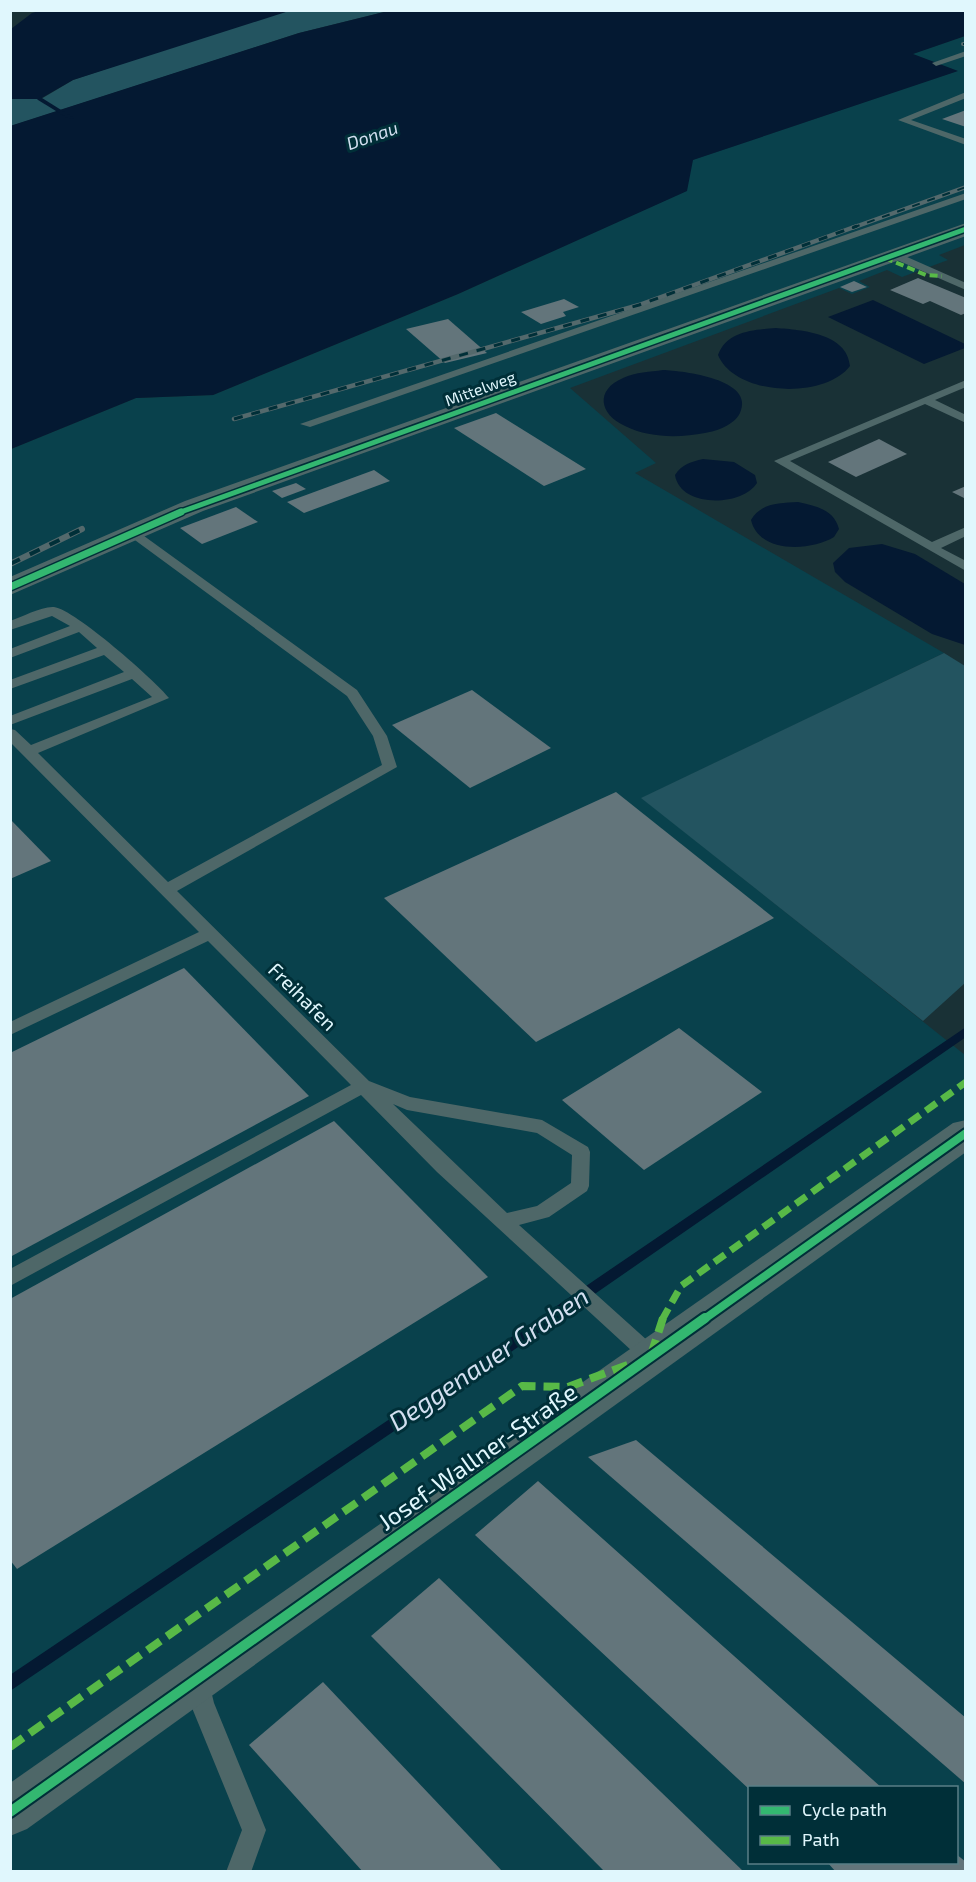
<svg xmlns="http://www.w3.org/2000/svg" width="976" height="1882" font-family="'Exo 2',sans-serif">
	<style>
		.built { fill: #09414c; fill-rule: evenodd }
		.green { fill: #235460 }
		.water { fill: #041932 }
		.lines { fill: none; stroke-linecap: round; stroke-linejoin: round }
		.stream { fill: #041932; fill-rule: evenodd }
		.building { fill: #63757b }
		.lane { fill: #4e6768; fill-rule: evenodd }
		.street { fill: #4e6768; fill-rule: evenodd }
		.rail-far2-casing { stroke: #54696c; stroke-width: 4 }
		.rail-far1-casing { stroke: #54696c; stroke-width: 4.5 }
		.rail-casing { stroke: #54696c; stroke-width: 6 }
		.rail-far2 { stroke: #002f38; stroke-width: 2; stroke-dasharray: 8; stroke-linecap: butt }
		.rail-far1 { stroke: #002f38; stroke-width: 3; stroke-dasharray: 9; stroke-linecap: butt }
		.rail { stroke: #002f38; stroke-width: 4; stroke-dasharray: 11; stroke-linecap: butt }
		.quiet-far2 { stroke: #58b947; stroke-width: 4; stroke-dasharray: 8 4; stroke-linecap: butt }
		.quiet-far1 { stroke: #58b947; stroke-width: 7; stroke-dasharray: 13 7; stroke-linecap: butt }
		.quiet { stroke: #58b947; stroke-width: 8; stroke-dasharray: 16 8; stroke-linecap: butt }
		.cycleway-far3-casing { stroke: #002f38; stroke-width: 8 }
		.cycleway-far2-casing { stroke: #002f38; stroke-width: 10 }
		.cycleway-far1-casing { stroke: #002f38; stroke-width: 12 }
		.cycleway-casing { stroke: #002f38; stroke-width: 14 }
		.cycleway-far3 { stroke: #33b770; stroke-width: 5 }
		.cycleway-far2 { stroke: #33b770; stroke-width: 7 }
		.cycleway-far1 { stroke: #33b770; stroke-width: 8 }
		.cycleway { stroke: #33b770; stroke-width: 10 }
		.labels { text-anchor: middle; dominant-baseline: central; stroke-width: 6; stroke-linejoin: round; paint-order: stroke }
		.far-street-label { font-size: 16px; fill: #e0f7fd; stroke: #002f38 }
		.far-water-label { font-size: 18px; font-style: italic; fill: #d2dff0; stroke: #002f38 }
		.street-label { font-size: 20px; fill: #e0f7fd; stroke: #002f38 }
		.near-street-label { font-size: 24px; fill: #e0f7fd; stroke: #002f38 }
		.near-water-label { font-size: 26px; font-style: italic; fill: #d2dff0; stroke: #002f38 }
	</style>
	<rect width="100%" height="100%" fill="#193136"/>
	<path class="built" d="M 965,36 L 965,245 L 939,255 L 948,260 L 902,277 L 887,270 L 859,281 L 870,287 L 852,294 L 839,288 L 570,388 L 656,463 L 635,473 L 944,653 L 642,798 L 965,1055 L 965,1871 L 11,1872 L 11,449 L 136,398 L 213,395 L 458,294 L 686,191 L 692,160 L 957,71 L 912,54 ZM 750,1788 L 956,1788 L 956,1862 L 750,1862 Z"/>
	<g class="green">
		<path d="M 289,11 L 388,11 L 299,33 L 11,126 L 11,99 L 41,99 L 73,80 L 249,21 Z"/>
		<path d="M 944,653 L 965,666 L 965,983 L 923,1021 L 641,798 Z"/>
	</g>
	<g class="water">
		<path d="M 39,11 L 39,10 L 289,11 L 73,80 L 40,99 L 11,99 L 11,29 L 32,13 Z"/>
		<path d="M 388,11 L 965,11 L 965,36 L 913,54 L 958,71 L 693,160 L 687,191 L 458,294 L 213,395 L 136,398 L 11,449 L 10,126 L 299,33 Z"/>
		<path d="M 873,300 L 965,344 L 965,348 L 924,364 L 828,317 Z"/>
		<path d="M 776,328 C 802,330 847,333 850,366 C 824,400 735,396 718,355 C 727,331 753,330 776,328 Z"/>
		<path d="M 663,370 C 683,371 756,379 740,413 C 734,425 717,431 705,433 C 679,438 649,438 625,426 C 599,414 595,390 623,378 C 636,372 650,372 663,370 Z"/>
		<path d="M 703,459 L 734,462 L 755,475 L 757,483 C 742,507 680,508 675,475 C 682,464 691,462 703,459 Z"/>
		<path d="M 798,502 C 815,506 834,509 839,529 L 834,537 C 811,551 759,554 751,520 C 761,503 779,503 798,502 Z"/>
		<path d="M 882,544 L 915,554 L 965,584 L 965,645 L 932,634 L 845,582 L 835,572 L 833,563 L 849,548 Z"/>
	</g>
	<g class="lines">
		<g class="stream">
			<path d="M 40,97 L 42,98 L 74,118 L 69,119 L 38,100 L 37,99 Z"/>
			<path d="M 966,1027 L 966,1037 L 508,1354 L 10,1691 L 10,1675 L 498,1346 Z"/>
		</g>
	</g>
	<g class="building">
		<path d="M 966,110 L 966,127 L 942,119 Z"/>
		<path d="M 918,278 L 966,298 L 966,313 L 961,315 L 930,301 L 923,304 L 890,290 Z"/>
		<path d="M 854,281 L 867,287 L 852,292 L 840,287 Z"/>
		<path d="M 564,299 L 579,307 L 563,312 L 566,316 L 541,324 L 521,312 Z"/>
		<path d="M 448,319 L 487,353 L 445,363 L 406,329 Z"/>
		<path d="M 496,413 L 586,469 L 544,486 L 454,428 Z"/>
		<path d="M 879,439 L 907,454 L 856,477 L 828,462 Z"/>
		<path d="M 374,470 L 390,481 L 304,513 L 287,502 Z"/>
		<path d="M 296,483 L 306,489 L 282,498 L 272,491 Z"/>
		<path d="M 966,486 L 966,499 L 952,492 Z"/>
		<path d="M 236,507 L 258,522 L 202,544 L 180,528 Z"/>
		<path d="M 472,690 L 551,748 L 470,788 L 392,725 Z"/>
		<path d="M 616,792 L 774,918 L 536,1042 L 384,898 Z"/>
		<path d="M 10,819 L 51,861 L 10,879 Z"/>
		<path d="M 184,968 L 309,1096 L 10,1257 L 10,1053 Z"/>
		<path d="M 679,1028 L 762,1092 L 644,1170 L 562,1100 Z"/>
		<path d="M 334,1121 L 488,1277 L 17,1569 L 10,1560 L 10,1299 Z"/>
		<path d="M 636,1440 L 966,1718 L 966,1784 L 588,1457 Z"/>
		<path d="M 538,1481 L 882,1788 L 750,1788 L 750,1790 L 475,1535 Z"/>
		<path d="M 439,1578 L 744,1872 L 605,1872 L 371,1636 Z"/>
		<path d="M 323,1682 L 503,1872 L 363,1872 L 249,1745 Z"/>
		<path d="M 956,1854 L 966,1862 L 966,1872 L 836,1872 L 827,1862 L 956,1862 Z"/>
	</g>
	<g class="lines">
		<g class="lane">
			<path d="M 966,51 L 966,56 L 936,66 L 932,63 Z"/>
			<path d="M 966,92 L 966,98 L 911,120 L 966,139 L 966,145 L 898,120 Z"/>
			<path d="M 966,193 L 966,199 L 310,427 L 300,424 Z"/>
			<path d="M 890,253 L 898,253 L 966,283 L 966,290 L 890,257 Z"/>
			<path d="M 966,380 L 966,387 L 935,400 L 966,415 L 966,423 L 925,404 L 790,461 L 932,542 L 966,527 L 966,536 L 941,548 L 966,561 L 966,571 L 774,461 Z"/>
			<path d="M 133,528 L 357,690 L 387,736 L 397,767 L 177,891 L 369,1081 L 410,1097 L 542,1120 L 588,1147 L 590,1152 L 589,1186 L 587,1191 L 549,1217 L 519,1225 L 658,1350 L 661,1356 L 658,1362 L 651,1364 L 644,1362 L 437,1172 L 361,1095 L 10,1286 L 10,1269 L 351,1085 L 208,941 L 10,1035 L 10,1022 L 199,932 L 10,742 L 10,729 L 15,730 L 31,745 L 152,697 L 132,679 L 10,725 L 10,716 L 124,672 L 104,655 L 10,689 L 10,680 L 97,648 L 79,632 L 10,658 L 10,649 L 70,626 L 52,616 L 10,630 L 10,621 C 22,617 42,606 54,607 C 74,609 156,681 169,698 L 38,753 L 168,882 L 382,765 L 373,736 L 347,696 L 128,535 L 128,529 ZM 393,1104 L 407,1110 L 537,1133 L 572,1155 L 571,1183 L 537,1206 L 507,1213 Z"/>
			<path d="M 199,1671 L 207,1674 L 214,1703 L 266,1830 L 251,1872 L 226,1872 L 242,1830 L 190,1703 L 187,1682 L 191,1674 Z"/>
		</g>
		<g class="street">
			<path d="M 966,223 L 966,236 L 203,511 L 10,595 L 10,577 L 185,501 Z"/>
			<path d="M 966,1120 L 966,1152 L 27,1829 L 10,1836 L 10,1783 L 953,1123 Z"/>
		</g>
		<defs>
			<g id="rail-far2">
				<path d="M 963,44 L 966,44"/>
				<path d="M 852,228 L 966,187"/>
			</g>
			<path id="rail-far1" d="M 234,419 L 639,305 L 857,226"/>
			<path id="rail" d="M 10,564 L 82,529"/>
		</defs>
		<use href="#rail-far2" class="rail-far2-casing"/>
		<use href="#rail-far1" class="rail-far1-casing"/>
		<use href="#rail" class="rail-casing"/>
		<use href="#rail-far2" class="rail-far2"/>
		<use href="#rail-far1" class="rail-far1"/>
		<use href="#rail" class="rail"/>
		<path class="quiet-far2" d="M 885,258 L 926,275 L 942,276"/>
		<path class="quiet-far1" d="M 662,1320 L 681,1286 L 966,1082"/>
		<g class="quiet">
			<path d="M 651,1355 L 663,1318"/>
			<path d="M 10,1747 L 522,1386 L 568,1387 L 633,1363"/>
		</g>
		<defs>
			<path id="cycleway-far3" d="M 178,513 L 966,229"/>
			<path id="cycleway-far2" d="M 10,587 L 181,512"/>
			<path id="cycleway-far1" d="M 703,1320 L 966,1133"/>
			<path id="cycleway" d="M 10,1812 L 705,1318"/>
		</defs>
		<use href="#cycleway-far3" class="cycleway-far3-casing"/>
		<use href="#cycleway-far2" class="cycleway-far2-casing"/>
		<use href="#cycleway-far1" class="cycleway-far1-casing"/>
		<use href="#cycleway" class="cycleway-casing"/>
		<use href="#cycleway-far3" class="cycleway-far3"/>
		<use href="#cycleway-far2" class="cycleway-far2"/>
		<use href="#cycleway-far1" class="cycleway-far1"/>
		<use href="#cycleway" class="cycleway"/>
	</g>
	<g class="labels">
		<g class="far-street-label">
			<text transform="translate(480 388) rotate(-20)">Mittelweg</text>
		</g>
		<g class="far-water-label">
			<text transform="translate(372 135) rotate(-19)">Donau</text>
		</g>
		<g class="street-label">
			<text transform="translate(303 996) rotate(45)">Freihafen</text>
		</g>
		<g class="near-street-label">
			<text transform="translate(477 1456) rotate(-35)">Josef-Wallner-Straße</text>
		</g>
		<g class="near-water-label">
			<text transform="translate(488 1358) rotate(-34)">Deggenauer Graben</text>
		</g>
	</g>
	<rect width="976" height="1882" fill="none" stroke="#e0f7fd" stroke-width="24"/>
	<rect x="748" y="1786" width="210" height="78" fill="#002f38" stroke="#5a7f87" stroke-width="1.5"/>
	<rect x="760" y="1806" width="30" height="9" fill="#33b770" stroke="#5a7f87" stroke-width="1.5"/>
	<text x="802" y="1816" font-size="18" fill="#e0f7fd">Cycle path</text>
	<rect x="760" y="1836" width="30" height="9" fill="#58b947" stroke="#5a7f87" stroke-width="1.5"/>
	<text x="802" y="1846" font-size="18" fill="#e0f7fd">Path</text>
</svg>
